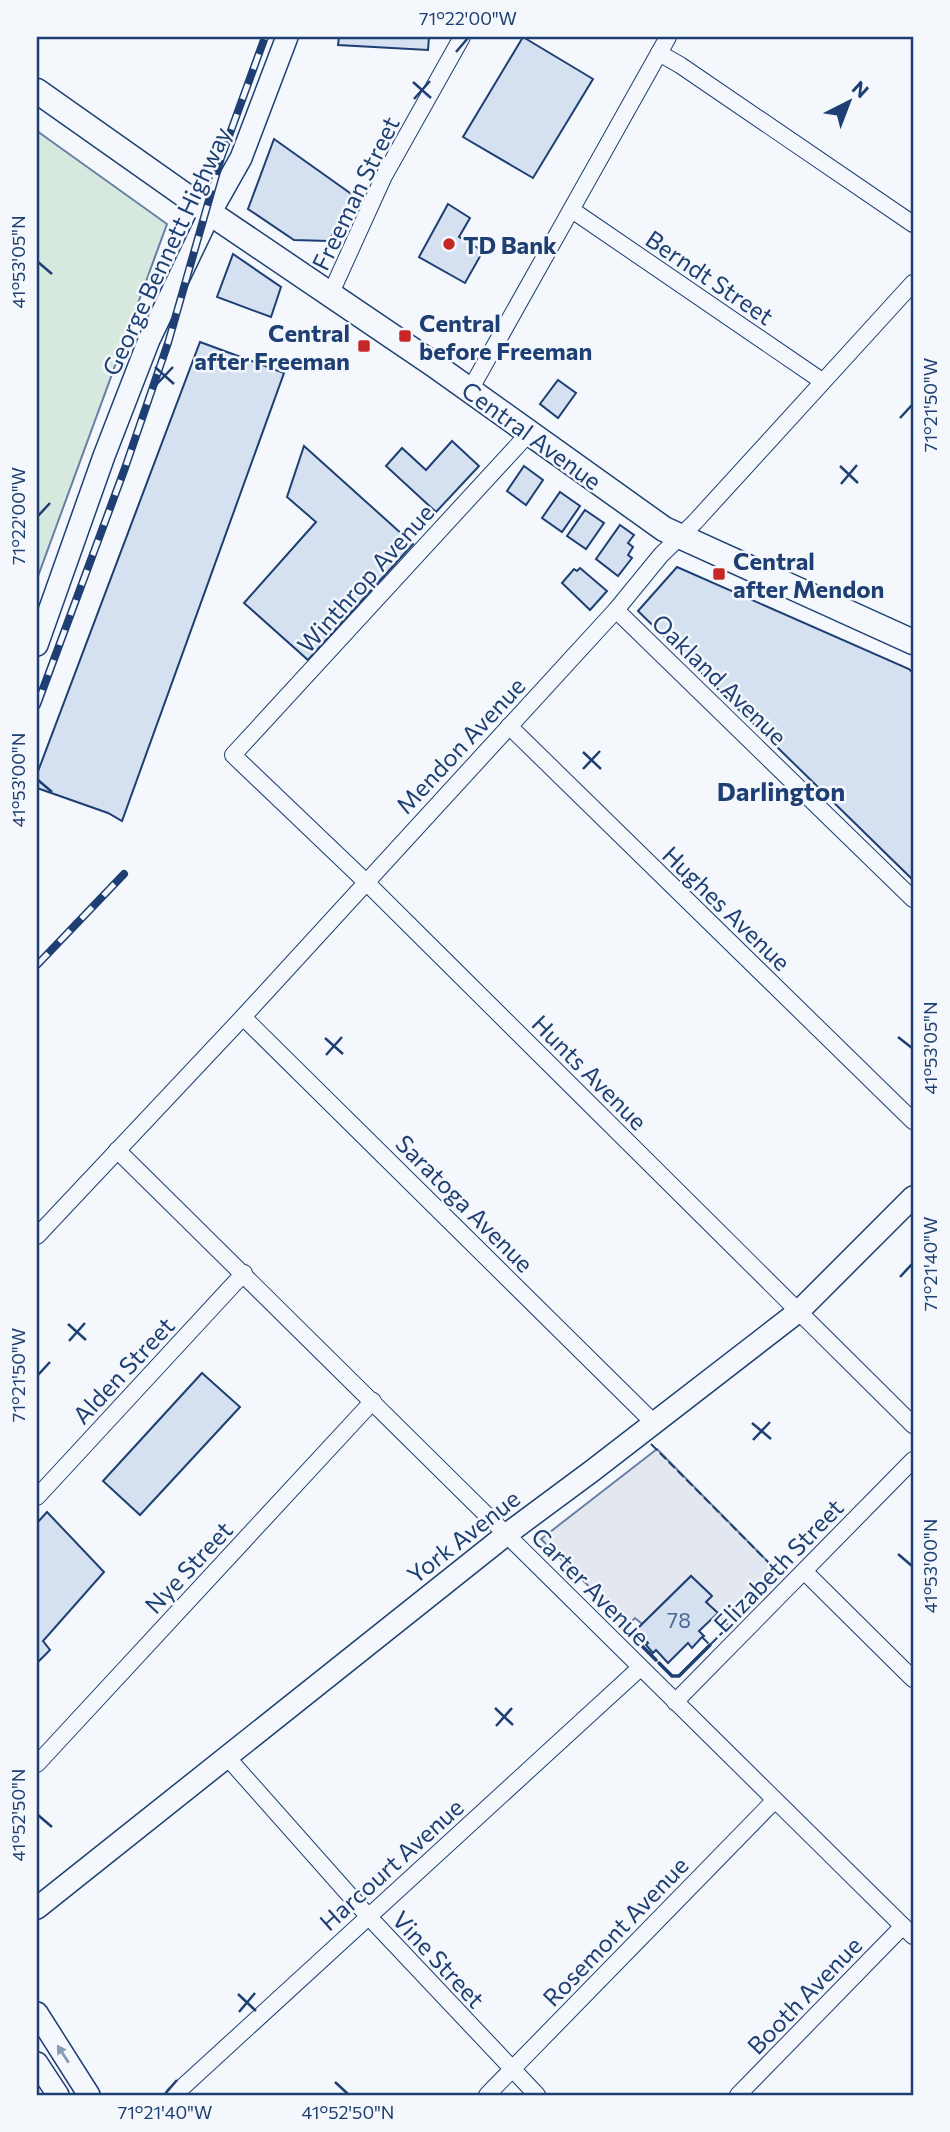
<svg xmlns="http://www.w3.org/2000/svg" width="950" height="2132" font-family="Commissioner,sans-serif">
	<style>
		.green { fill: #d7e8df; stroke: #687fa3; stroke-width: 2 }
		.parking { fill: #e3e8f0; stroke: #687fa3; stroke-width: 2 }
		.building { fill: #d5e0f0; stroke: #1d3f73; stroke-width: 2 }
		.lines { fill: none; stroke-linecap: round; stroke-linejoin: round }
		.street-casing { stroke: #1d3f73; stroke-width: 18 }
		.secondary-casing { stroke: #1d3f73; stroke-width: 24 }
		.primary-casing { stroke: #1d3f73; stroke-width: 27 }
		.street { stroke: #f4f7fb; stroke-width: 16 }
		.secondary { stroke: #f4f7fb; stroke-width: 21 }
		.primary { stroke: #f4f7fb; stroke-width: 24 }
		.rail-casing { stroke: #1d3f73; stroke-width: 8 }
		.rail { stroke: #f4f7fb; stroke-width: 5; stroke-dasharray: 16; stroke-linecap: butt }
		.fence { stroke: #1d3f73; stroke-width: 2; stroke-dasharray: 9 3.5; stroke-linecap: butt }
		.wall { stroke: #1d3f73; stroke-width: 3.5 }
		.oneway { fill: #889bb7 }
		.ticks { fill: none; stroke: #1d3f73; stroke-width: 2.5 }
		.poi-dot { fill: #c62828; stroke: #f4f7fb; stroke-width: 2.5 }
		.labels { text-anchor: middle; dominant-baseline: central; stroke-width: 5; stroke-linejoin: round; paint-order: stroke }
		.number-label { font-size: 21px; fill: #4b6792 }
		.street-label { font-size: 24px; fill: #1d3f73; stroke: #f4f7fb }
		.poi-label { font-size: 24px; font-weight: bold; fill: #1d3f73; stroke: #f4f7fb; text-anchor: start }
		.neighbourhood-label { font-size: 26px; font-weight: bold; fill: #1d3f73; stroke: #f4f7fb }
		.neatline { fill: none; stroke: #1d3f73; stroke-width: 2.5 }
		.ticks-label { font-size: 18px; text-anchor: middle; fill: #1d3f73 }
	</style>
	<rect width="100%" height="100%" fill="#f4f7fb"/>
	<path class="green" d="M 37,131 L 167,224 L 37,579 Z"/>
	<path class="parking" d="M 657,1449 L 781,1575 L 729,1626 L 706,1602 L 711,1595 L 691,1576 L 642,1624 L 635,1618 L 628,1625 L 541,1539 Z"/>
	<g class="building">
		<path d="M 339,37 L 429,37 L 428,50 L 338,45 Z"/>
		<path d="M 523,37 L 593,79 L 533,178 L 463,137 Z"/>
		<path d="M 274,139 L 357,198 L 328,241 L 294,240 L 248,209 Z"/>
		<path d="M 448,204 L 470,218 L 459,237 L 483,251 L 465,283 L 419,257 Z"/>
		<path d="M 233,254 L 281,287 L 271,317 L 217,297 Z"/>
		<path d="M 200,342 L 284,373 L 122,821 L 108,813 L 37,788 L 37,774 Z"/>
		<path d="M 558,380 L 576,393 L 558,418 L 540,404 Z"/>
		<path d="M 452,441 L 479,466 L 436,512 L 386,466 L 402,448 L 426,470 Z"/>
		<path d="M 304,446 L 413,544 L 308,660 L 244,603 L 316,522 L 287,497 Z"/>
		<path d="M 524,466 L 543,480 L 526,505 L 507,491 Z"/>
		<path d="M 560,492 L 580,506 L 562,532 L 542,518 Z"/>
		<path d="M 585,510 L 604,523 L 586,549 L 567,536 Z"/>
		<path d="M 620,525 L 634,535 L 628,543 L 633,547 L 628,555 L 632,558 L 618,576 L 596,559 Z"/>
		<path d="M 677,567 L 909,669 L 913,673 L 913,880 L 638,611 Z"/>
		<path d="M 580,568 L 607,591 L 590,610 L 562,583 L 574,569 L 577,571 Z"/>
		<path d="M 202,1373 L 240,1407 L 140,1515 L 103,1481 Z"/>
		<path d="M 47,1512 L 104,1572 L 43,1641 L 50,1650 L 37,1663 L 37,1523 Z"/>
		<path d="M 691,1576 L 712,1596 L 706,1602 L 718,1613 L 699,1631 L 704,1636 L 702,1637 L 692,1648 L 688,1643 L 668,1663 L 656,1650 L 653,1653 L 646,1645 L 648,1643 L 636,1630 Z"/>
	</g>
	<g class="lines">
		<defs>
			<g id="street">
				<path d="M 659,53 L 680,65 L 913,224"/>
				<path d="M 572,210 L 822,381"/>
				<path d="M 330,295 L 384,176 L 462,37"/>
				<path d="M 470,390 L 668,37"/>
				<path d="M 530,432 L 233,755 L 366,882 L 913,1425"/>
				<path d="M 616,610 L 913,899"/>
				<path d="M 509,726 L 913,1121"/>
				<path d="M 243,1017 L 654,1423"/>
				<path d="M 117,1150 L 913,1936"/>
				<path d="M 37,1236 L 243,1017 L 616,610 L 661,555 L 695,522 L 913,283"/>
				<path d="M 37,1497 L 244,1273"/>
				<path d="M 805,1572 L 913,1679"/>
				<path d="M 675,1702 L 913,1460"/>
				<path d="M 227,1757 L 368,1916 L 537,2095"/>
				<path d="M 37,1764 L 373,1401"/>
				<path d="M 174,2095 L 640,1668"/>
				<path d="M 487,2095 L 775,1800"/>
				<path d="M 738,2095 L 903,1926"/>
			</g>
			<g id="secondary">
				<path d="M 37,645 L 104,456 L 149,340 L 210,213 L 241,158 L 287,37"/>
				<path d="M 37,1908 L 507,1534 L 592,1471 L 799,1311 L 913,1197"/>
				<path d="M 37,2013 L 89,2095"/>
				<path d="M 37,2063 L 58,2095"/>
			</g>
			<path id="primary" d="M 37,91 L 210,213 L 433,364 L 664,529 L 913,642"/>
		</defs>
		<use href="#street" class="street-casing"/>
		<use href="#secondary" class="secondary-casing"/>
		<use href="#primary" class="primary-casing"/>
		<use href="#street" class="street"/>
		<use href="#secondary" class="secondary"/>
		<use href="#primary" class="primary"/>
		<defs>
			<g id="rail">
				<path d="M 37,705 L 125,468 L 168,343 L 221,158 L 265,37"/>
				<path d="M 37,965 L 124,874"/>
			</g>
		</defs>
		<use href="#rail" class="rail-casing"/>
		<use href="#rail" class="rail"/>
		<g class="fence">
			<path d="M 651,1444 L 781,1575"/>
			<path d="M 702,1637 L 710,1645 L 729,1626 L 716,1614"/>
		</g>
		<g class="wall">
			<path d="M 624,1628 L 636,1640"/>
			<path d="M 639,1643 L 656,1660"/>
			<path d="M 659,1663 L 672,1676 L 679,1676 L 710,1645"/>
		</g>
	</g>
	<defs><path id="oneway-solid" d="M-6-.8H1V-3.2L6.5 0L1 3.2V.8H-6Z" transform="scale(1.75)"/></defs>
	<use class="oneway" href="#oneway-solid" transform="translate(63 2054) rotate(-123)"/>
	<path class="ticks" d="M 456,52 L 468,38M 413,82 L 431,98M 414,99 L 430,81M 38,262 L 52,274M 155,367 L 174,384M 156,385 L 173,367M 900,418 L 912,405M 840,466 L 858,483M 841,484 L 857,465M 38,516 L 50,503M 583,752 L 601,769M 583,769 L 600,751M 38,780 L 52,792M 898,1037 L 912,1048M 325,1038 L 343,1054M 326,1055 L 342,1037M 900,1277 L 912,1264M 68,1324 L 86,1340M 69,1341 L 85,1323M 38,1375 L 50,1362M 752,1423 L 771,1439M 753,1440 L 770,1422M 898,1554 L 912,1566M 495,1708 L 513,1725M 496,1726 L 512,1708M 38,1815 L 52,1827M 238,1994 L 256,2011M 239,2012 L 255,1993M 335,2082 L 348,2094M 165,2094 L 177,2080"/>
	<g class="poi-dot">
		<circle cx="449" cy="244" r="7"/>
		<rect x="398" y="329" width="14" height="14" rx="3.5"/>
		<rect x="357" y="339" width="14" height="14" rx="3.5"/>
		<rect x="712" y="567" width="14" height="14" rx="3.5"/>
	</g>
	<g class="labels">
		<g class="number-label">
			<text x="679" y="1619">78</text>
		</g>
		<g class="street-label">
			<text transform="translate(355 193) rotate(-64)">Freeman Street</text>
			<text transform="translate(166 251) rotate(-65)">George Bennett Highway</text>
			<text transform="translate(710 277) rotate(34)">Berndt Street</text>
			<text transform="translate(532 435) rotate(36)">Central Avenue</text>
			<text transform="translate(365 578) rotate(-48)">Winthrop Avenue</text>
			<text transform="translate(720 679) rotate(44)">Oakland Avenue</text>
			<text transform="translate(460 745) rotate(-47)">Mendon Avenue</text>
			<text transform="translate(727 908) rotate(44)">Hughes Avenue</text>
			<text transform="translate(590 1072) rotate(45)">Hunts Avenue</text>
			<text transform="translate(465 1203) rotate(45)">Saratoga Avenue</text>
			<text transform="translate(123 1370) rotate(-47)">Alden Street</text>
			<text transform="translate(463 1536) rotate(-38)">York Avenue</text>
			<text transform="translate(778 1565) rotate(-46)">Elizabeth Street</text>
			<text transform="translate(188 1567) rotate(-47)">Nye Street</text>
			<text transform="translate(591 1586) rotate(45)">Carter Avenue</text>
			<text transform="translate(391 1864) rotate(-42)">Harcourt Avenue</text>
			<text transform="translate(615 1931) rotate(-46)">Rosemont Avenue</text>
			<text transform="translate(439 1959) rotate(47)">Vine Street</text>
			<text transform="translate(804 1995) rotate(-46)">Booth Avenue</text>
		</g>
		<g class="poi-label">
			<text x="463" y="244">TD Bank</text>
			<text x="419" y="322">Central<tspan x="419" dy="28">before Freeman</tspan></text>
			<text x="350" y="332" text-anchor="end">Central<tspan x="350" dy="28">after Freeman</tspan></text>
			<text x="733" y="560">Central<tspan x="733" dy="28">after Mendon</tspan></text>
		</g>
		<g class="neighbourhood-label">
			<text x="781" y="790">Darlington</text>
		</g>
	</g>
	<rect width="950" height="2132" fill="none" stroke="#f4f7fb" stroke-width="77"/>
	<g transform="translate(849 102) rotate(42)" stroke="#f4f7fb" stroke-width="5" paint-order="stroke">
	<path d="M0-5L12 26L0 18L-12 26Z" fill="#1d3f73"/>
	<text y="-10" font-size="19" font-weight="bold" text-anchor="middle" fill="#1d3f73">N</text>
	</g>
	<rect x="38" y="38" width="874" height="2056" class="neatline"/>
	<g class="ticks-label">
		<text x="468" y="25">71°22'00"W</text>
		<text transform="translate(19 262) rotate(-90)" y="6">41°53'05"N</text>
		<text transform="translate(931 405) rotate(-90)" y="6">71°21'50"W</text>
		<text transform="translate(19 516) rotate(-90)" y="6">71°22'00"W</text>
		<text transform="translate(19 780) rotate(-90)" y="6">41°53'00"N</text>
		<text transform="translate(931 1048) rotate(-90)" y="6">41°53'05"N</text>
		<text transform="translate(931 1264) rotate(-90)" y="6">71°21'40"W</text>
		<text transform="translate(19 1375) rotate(-90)" y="6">71°21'50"W</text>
		<text transform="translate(931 1566) rotate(-90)" y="6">41°53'00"N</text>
		<text transform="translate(19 1815) rotate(-90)" y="6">41°52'50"N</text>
		<text x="165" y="2119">71°21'40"W</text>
		<text x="348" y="2119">41°52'50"N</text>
	</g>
</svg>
